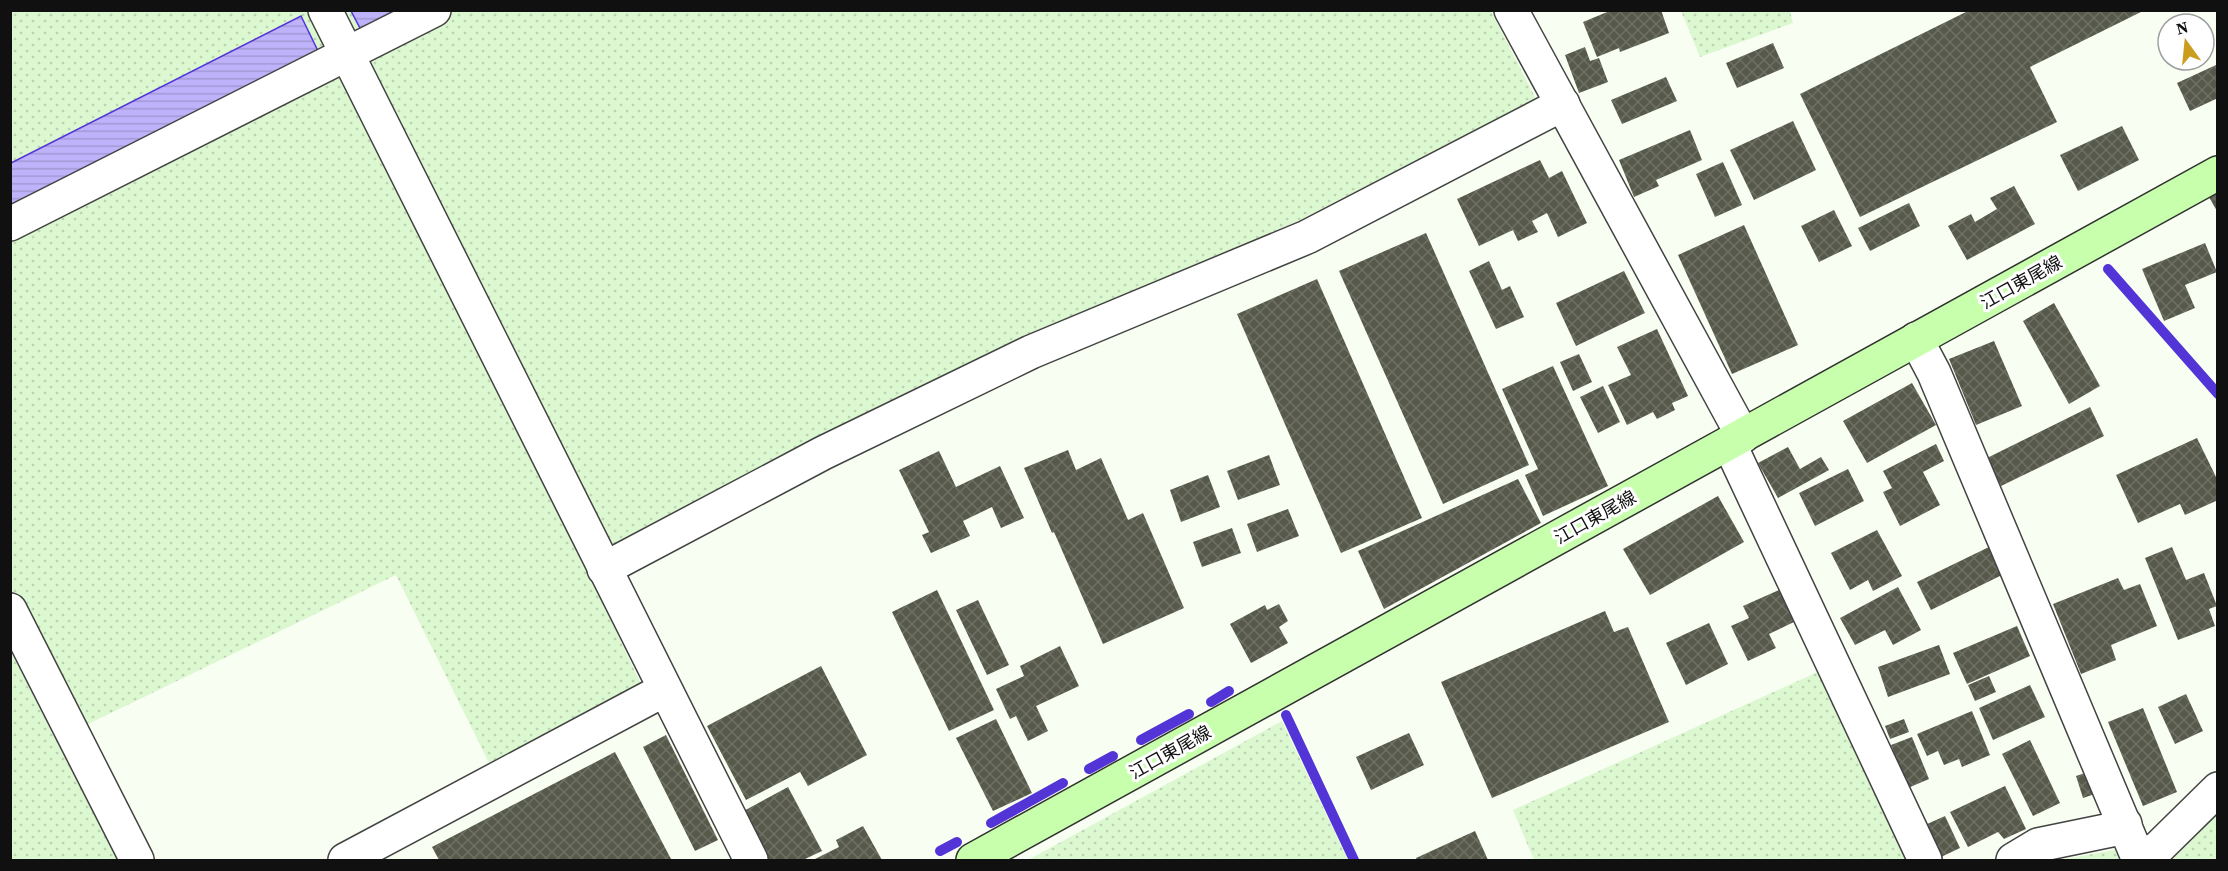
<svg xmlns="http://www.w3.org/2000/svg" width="2228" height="871" font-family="'Source Serif 4','Noto Sans JP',serif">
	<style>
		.farmland { fill: url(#farmland-dots) }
		.water { fill: url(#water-rules); stroke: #5335d7; stroke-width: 1.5 }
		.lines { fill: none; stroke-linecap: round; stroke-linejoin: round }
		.stream { stroke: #5335d7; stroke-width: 10 }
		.building { fill: url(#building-cross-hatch) }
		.minor-casing { stroke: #434343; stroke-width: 36 }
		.secondary-casing { stroke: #323232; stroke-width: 36 }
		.minor { stroke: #fff; stroke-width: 33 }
		.secondary { stroke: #c8ffad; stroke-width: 33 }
		.labels { text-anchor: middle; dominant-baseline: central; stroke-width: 6; stroke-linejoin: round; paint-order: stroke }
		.street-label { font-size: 18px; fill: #101010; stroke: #fff }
	</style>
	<defs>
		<pattern id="farmland-dots" width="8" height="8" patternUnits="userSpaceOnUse" patternTransform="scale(1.5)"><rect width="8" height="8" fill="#dcf8d0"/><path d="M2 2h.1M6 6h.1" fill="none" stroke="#bcd4b2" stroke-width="1.8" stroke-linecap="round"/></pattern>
		<pattern id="water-rules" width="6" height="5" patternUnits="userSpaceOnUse" patternTransform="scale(1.5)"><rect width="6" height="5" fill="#beb3fa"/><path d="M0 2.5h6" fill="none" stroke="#a299d5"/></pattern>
		<pattern id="building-cross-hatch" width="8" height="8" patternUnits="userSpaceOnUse" patternTransform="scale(1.5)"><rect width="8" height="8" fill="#57594b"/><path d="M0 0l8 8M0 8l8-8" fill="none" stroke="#6f7066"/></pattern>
	</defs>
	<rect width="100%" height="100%" fill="#f8fff2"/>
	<g class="farmland">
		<path d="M 10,11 L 1491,11 L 1536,99 L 1298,221 L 1045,333 L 822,437 L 584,564 L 641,684 L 492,769 L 396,575 L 82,727 L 149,860 L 11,860 Z"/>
		<path d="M 1681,11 L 1790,11 L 1793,23 L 1700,57 Z"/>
		<path d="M 1822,670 L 1916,860 L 1534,860 L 1513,810 Z"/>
		<path d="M 1282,721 L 1348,860 L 1028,860 Z"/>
		<path d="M 2217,814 L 2217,860 L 2172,860 Z"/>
		<path d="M 2125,848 L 2127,860 L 2063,860 L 2065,859 Z"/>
	</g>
	<g class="water">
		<path d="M 351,11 L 398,11 L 361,30 Z"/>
		<path d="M 301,16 L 318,51 L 11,206 L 11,163 Z"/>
	</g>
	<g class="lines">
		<g class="stream">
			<path d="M 2108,269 L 2218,394"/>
			<path d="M 1211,702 L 1229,691"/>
			<path d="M 1286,715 L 1354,860"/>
			<path d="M 1141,740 L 1189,714"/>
			<path d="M 1089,769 L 1113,756"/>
			<path d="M 991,823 L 1063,783"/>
			<path d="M 940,851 L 957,842"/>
		</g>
	</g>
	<g class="building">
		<path d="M 1612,10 L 1661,10 L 1669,33 L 1620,52 L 1619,48 L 1597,57 L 1583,22 Z"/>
		<path d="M 1970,10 L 2145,10 L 2030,67 L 2057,122 L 1860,217 L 1800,94 Z"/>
		<path d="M 1773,43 L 1784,68 L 1737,88 L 1726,63 Z"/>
		<path d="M 1585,47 L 1590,61 L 1599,58 L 1608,82 L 1579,93 L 1565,55 Z"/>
		<path d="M 2216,65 L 2218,98 L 2190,111 L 2177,83 Z"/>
		<path d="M 1666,77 L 1677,101 L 1622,124 L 1611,100 Z"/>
		<path d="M 1793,121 L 1816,170 L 1754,200 L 1730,150 Z"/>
		<path d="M 2122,126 L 2139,160 L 2078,191 L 2060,155 Z"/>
		<path d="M 1690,130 L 1702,160 L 1656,180 L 1659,186 L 1634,197 L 1619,160 Z"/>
		<path d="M 1540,160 L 1549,178 L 1562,171 L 1587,223 L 1558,237 L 1547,213 L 1532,221 L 1538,232 L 1518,241 L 1513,230 L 1479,246 L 1457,199 Z"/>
		<path d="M 1723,162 L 1742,205 L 1715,217 L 1696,174 Z"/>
		<path d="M 2014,186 L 2035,224 L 1967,260 L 1948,226 L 1971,214 L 1975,222 L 1997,209 L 1990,198 Z"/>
		<path d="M 2218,193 L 2218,213 L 2209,197 Z"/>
		<path d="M 1909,203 L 1920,226 L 1870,251 L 1858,228 Z"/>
		<path d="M 1834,210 L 1852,246 L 1819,262 L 1801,226 Z"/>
		<path d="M 1744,225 L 1798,345 L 1732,374 L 1678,255 Z"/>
		<path d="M 1426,233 L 1529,465 L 1443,504 L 1339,271 Z"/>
		<path d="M 2205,243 L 2217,272 L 2185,285 L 2195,308 L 2164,321 L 2142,269 Z"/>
		<path d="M 1489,261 L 1502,290 L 1510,286 L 1524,317 L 1496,329 L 1469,271 Z"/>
		<path d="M 1624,271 L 1645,313 L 1576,346 L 1556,303 Z"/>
		<path d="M 1317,279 L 1422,518 L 1341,553 L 1237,314 Z"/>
		<path d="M 2054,303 L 2100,386 L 2069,404 L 2023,321 Z"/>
		<path d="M 1657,329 L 1688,396 L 1672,403 L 1675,410 L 1657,419 L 1653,412 L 1627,425 L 1608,385 L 1631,375 L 1617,347 Z"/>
		<path d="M 1994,341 L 2022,406 L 1976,425 L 1949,359 Z"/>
		<path d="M 1579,354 L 1592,382 L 1573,391 L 1560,362 Z"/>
		<path d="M 1553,366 L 1608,486 L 1543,516 L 1525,475 L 1538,469 L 1502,389 Z"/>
		<path d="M 1912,383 L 1936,425 L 1867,463 L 1843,421 Z"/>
		<path d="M 1603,386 L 1620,422 L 1598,433 L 1580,397 Z"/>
		<path d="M 2090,407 L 2104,436 L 2001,486 L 1987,458 Z"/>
		<path d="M 2197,438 L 2218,481 L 2218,500 L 2185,515 L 2180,504 L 2138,523 L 2116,475 Z"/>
		<path d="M 1936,444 L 1944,461 L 1923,472 L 1940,505 L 1900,526 L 1883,492 L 1892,488 L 1883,471 Z"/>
		<path d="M 1788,447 L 1800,469 L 1821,457 L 1829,470 L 1778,498 L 1758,463 Z"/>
		<path d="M 1068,450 L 1076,470 L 1101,458 L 1128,520 L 1143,513 L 1184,608 L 1103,644 L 1054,532 L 1052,533 L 1024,468 Z"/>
		<path d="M 939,451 L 956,487 L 1000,466 L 1024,518 L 1001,528 L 992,507 L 963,521 L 970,536 L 931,553 L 922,535 L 929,532 L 899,470 Z"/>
		<path d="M 1269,455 L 1280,485 L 1238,500 L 1227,471 Z"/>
		<path d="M 1848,469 L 1864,501 L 1815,526 L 1799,493 Z"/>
		<path d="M 1208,475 L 1220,507 L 1181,522 L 1170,490 Z"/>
		<path d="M 1518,479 L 1541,523 L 1384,609 L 1358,551 Z"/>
		<path d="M 1718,496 L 1744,542 L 1650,595 L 1623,549 Z"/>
		<path d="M 1288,509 L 1299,536 L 1257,552 L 1247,524 Z"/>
		<path d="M 1232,528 L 1241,553 L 1202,567 L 1193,542 Z"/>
		<path d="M 1877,530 L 1902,576 L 1873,591 L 1868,580 L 1850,590 L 1831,553 Z"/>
		<path d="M 1991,546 L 2004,574 L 1931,610 L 1917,582 Z"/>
		<path d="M 2172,547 L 2186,580 L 2204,573 L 2217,606 L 2209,609 L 2215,626 L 2178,640 L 2145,558 Z"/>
		<path d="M 2118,578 L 2124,590 L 2140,584 L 2157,626 L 2111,645 L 2116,660 L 2081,674 L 2053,604 Z"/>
		<path d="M 1898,587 L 1921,630 L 1893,645 L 1885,630 L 1855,645 L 1840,618 Z"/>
		<path d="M 937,590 L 994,710 L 949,731 L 892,612 Z"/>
		<path d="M 1779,590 L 1794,622 L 1769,634 L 1776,648 L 1748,661 L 1731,626 L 1749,618 L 1743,606 Z"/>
		<path d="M 978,600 L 1009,665 L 987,675 L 956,610 Z"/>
		<path d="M 1279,604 L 1288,621 L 1279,627 L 1288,643 L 1251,663 L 1230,624 L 1265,605 L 1267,610 Z"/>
		<path d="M 1605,611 L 1614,632 L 1628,627 L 1669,722 L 1492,798 L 1441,682 Z"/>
		<path d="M 1709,623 L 1728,664 L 1686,685 L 1666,643 Z"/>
		<path d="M 2017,626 L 2030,656 L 1967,684 L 1953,653 Z"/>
		<path d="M 1939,645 L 1950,674 L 1888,697 L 1878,667 Z"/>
		<path d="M 1060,646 L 1079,686 L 1036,706 L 1048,731 L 1028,741 L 1016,716 L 1010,719 L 996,689 L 1024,676 L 1020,666 Z"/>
		<path d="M 821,666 L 867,755 L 808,786 L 800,772 L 746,800 L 707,726 Z"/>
		<path d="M 1989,676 L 1996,692 L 1975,701 L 1968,685 Z"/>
		<path d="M 2030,685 L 2045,717 L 1993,740 L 1979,708 Z"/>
		<path d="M 2186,694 L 2203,731 L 2175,744 L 2158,707 Z"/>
		<path d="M 2143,708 L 2177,792 L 2143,806 L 2108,722 Z"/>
		<path d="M 1972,711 L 1990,755 L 1962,767 L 1959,759 L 1944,765 L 1938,751 L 1927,756 L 1917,734 Z"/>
		<path d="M 996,719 L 1032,793 L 993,811 L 956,738 Z"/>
		<path d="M 1904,719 L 1909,732 L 1890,739 L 1885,726 Z"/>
		<path d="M 1409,733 L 1424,765 L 1371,790 L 1356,757 Z"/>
		<path d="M 666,735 L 718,840 L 695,851 L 643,747 Z"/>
		<path d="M 1912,737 L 1929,779 L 1908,788 L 1891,745 Z"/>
		<path d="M 2030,740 L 2060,803 L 2033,816 L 2002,754 Z"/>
		<path d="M 615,752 L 671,859 L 667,860 L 439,860 L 432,847 Z"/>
		<path d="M 2088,772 L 2095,794 L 2083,798 L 2076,776 Z"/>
		<path d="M 2005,786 L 2026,829 L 2004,839 L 1998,832 L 1968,847 L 1950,812 Z"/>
		<path d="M 788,787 L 822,851 L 803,860 L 766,860 L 740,813 Z"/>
		<path d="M 1945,816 L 1960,848 L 1941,857 L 1925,825 Z"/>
		<path d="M 863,826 L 882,860 L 813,860 L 839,847 L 836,840 Z"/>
		<path d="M 1475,831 L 1488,860 L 1417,860 L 1416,858 Z"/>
	</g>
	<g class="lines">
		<defs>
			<g id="minor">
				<path d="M 325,10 L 751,860"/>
				<path d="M 1511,10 L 1743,436"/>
				<path d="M 10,224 L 434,10"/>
				<path d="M 1916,339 L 1934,373 L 2139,860"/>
				<path d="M 1729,443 L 1925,860"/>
				<path d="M 604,569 L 823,453 L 1031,352 L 1307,237 L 1563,104"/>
				<path d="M 10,610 L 137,860"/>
				<path d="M 2139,858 L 2158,848 L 2218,789"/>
				<path d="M 345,860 L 664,690"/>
				<path d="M 2013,860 L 2038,845 L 2111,830 L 2125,824"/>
			</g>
			<path id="secondary" d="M 973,860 L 2218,173"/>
		</defs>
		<use href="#minor" class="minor-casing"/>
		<use href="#secondary" class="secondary-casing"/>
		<use href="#minor" class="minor"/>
		<use href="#secondary" class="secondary"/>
	</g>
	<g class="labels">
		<g class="street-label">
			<text transform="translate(2021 282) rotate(-29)">江口東尾線</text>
			<text transform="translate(1595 517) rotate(-29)">江口東尾線</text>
			<text transform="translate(1170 752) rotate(-29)">江口東尾線</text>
		</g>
	</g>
	<rect width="2228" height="871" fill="none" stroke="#101010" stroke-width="24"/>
	<g transform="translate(2186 42) rotate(345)"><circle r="28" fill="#ffffff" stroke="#9f9f9f" stroke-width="1.5"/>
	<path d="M0-4.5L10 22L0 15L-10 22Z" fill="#cb9d1d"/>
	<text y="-9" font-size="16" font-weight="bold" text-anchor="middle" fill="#101010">N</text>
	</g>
</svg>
